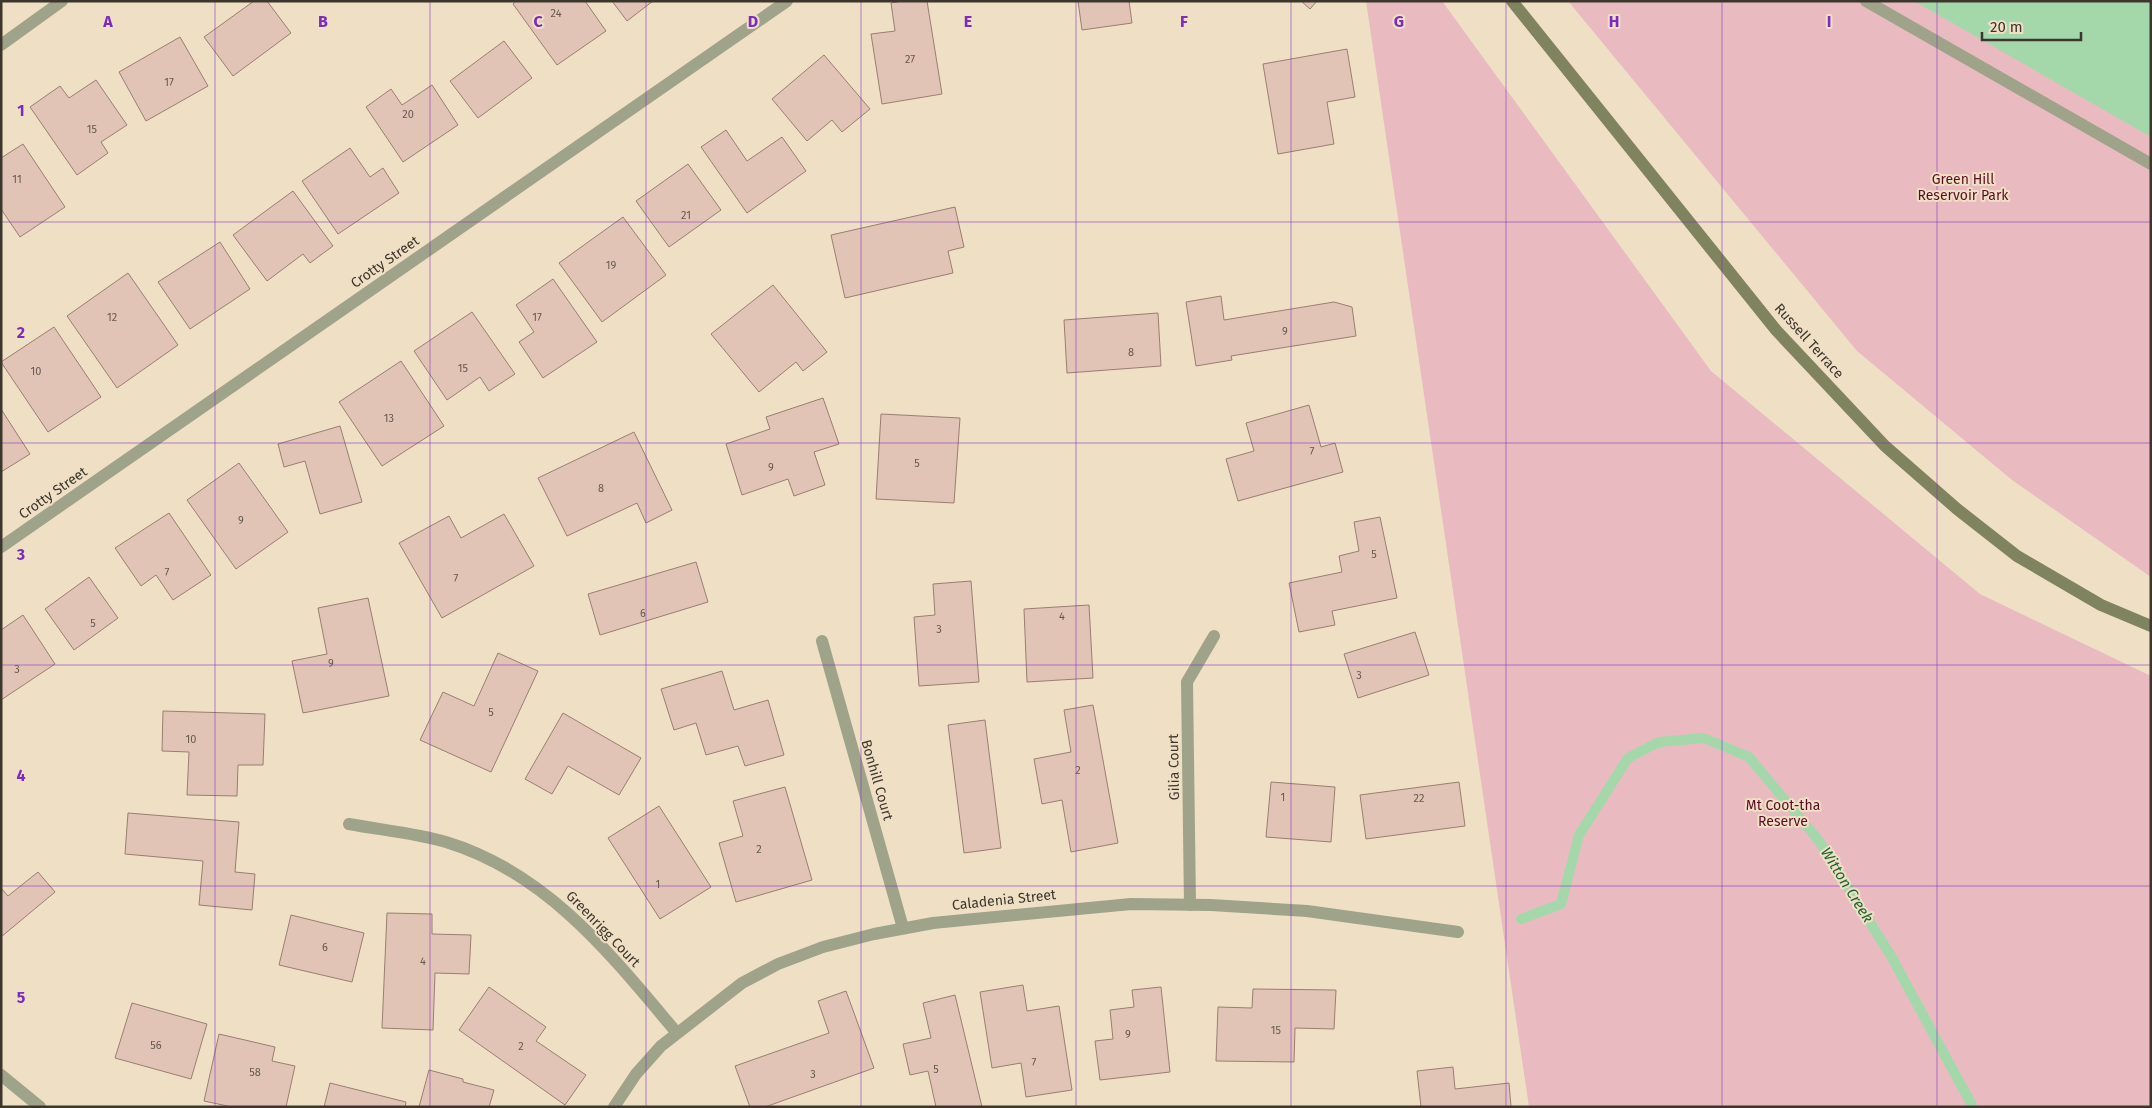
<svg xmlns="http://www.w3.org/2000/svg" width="2152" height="1108" font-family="'Fira Sans',sans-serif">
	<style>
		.green { fill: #e9bbc0 }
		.water { fill: #a4d8ab }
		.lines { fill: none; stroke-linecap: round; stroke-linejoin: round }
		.stream { stroke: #a4d8ab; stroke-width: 10 }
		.building { fill: #e2c4b7; stroke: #997e72 }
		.lane { stroke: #9fa389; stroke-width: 12 }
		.street { stroke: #9fa389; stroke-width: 12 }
		.secondary { stroke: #7f845e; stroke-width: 12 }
		.grid { fill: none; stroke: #7b2cbf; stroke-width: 1; stroke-opacity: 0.55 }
		.labels { text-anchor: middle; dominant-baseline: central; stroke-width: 4; stroke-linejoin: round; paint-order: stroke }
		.number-label { font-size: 11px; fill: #665a4f }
		.park-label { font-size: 14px; fill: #5d0d23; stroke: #efdfc5 }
		.street-label { font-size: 14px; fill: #3c362c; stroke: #efdfc5 }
		.water-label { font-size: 15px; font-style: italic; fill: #1d6731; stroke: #efdfc5 }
		.grid-label { font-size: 16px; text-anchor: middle; font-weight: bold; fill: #7b2cbf; stroke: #efdfc5; stroke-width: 4; stroke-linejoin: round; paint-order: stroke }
	</style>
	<rect width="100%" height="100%" fill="#efdfc5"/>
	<g class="green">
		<path d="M 1366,1 L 1442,1 L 1711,371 L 1980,594 L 2151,676 L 2151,1107 L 1529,1107 Z"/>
		<path d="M 1568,1 L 2151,1 L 2151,577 L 2012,480 L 1857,351 Z"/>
	</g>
	<path class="water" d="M 1914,1 L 2151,1 L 2151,137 Z"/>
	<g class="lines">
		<path class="stream" d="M 1521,919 L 1561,904 L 1579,835 L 1628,758 L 1659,742 L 1704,738 L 1749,757 L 1819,841 L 1891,956 L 1973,1107"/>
	</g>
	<g class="building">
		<path d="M 254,1 L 267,1 L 291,33 L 233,76 L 204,37 Z"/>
		<path d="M 516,1 L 585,1 L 606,31 L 557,65 L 513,4 Z"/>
		<path d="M 612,1 L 653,1 L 627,21 Z"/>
		<path d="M 902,1 L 927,1 L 942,94 L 882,104 L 871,34 L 895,31 L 891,3 Z"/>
		<path d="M 1078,1 L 1129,1 L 1132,23 L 1082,30 Z"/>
		<path d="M 1301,1 L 1317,1 L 1310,9 Z"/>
		<path d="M 180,37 L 208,86 L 146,121 L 119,72 Z"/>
		<path d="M 504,41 L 532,78 L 478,118 L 450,81 Z"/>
		<path d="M 1347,49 L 1355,97 L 1327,102 L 1334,144 L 1278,154 L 1263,64 Z"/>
		<path d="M 824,55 L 870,109 L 842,132 L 832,120 L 807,141 L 772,99 Z"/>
		<path d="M 96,80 L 127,125 L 101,142 L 108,153 L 77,175 L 30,107 L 60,86 L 69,98 Z"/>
		<path d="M 432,85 L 458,125 L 403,162 L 366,107 L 391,89 L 402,105 Z"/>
		<path d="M 726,130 L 747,161 L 782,137 L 806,171 L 747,213 L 701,147 Z"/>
		<path d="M 23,144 L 65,207 L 20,237 L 1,209 L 1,158 Z"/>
		<path d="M 350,148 L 370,177 L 383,168 L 399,193 L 338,234 L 302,181 Z"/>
		<path d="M 688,164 L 721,210 L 669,247 L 636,201 Z"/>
		<path d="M 293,191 L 333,246 L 310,263 L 303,254 L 267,281 L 233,235 Z"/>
		<path d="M 955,207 L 964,247 L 948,251 L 953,273 L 845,298 L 831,235 Z"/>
		<path d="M 623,217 L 666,275 L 602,322 L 559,263 Z"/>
		<path d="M 220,242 L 250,289 L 190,329 L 158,282 Z"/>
		<path d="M 128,273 L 178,345 L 117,388 L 67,316 Z"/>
		<path d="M 553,279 L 597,342 L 543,378 L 519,342 L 534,332 L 516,305 Z"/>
		<path d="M 773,285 L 827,352 L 803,371 L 796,362 L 759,392 L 711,334 Z"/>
		<path d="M 1221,296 L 1224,320 L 1334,302 L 1352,307 L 1356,336 L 1231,356 L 1232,360 L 1196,366 L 1186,302 Z"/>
		<path d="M 472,312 L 515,374 L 489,391 L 480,377 L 447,400 L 414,351 Z"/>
		<path d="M 1158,313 L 1161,366 L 1067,373 L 1064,320 Z"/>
		<path d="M 54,327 L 101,397 L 48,432 L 1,362 Z"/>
		<path d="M 401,361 L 444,426 L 382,466 L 339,402 Z"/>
		<path d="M 823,398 L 839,444 L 814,452 L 825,485 L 794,496 L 788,479 L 742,495 L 726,444 L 770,429 L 766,417 Z"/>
		<path d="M 1309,405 L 1321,447 L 1335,443 L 1343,472 L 1238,501 L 1226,459 L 1254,451 L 1246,423 Z"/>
		<path d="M 1,409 L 30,454 L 1,472 Z"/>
		<path d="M 881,414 L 960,418 L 954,503 L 876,499 Z"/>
		<path d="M 340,426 L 362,502 L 320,514 L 305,461 L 284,467 L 278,444 Z"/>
		<path d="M 634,432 L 672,510 L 646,523 L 637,503 L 567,536 L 538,478 Z"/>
		<path d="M 239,463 L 288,532 L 236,569 L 187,500 Z"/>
		<path d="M 169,513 L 211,575 L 173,600 L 156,575 L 141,586 L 115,548 Z"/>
		<path d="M 504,514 L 534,566 L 442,618 L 399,543 L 449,516 L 461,538 Z"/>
		<path d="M 1380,517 L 1397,598 L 1332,611 L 1335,625 L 1299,632 L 1289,583 L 1342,572 L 1339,556 L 1359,551 L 1354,522 Z"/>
		<path d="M 696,562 L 708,602 L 600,635 L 588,594 Z"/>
		<path d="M 89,577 L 118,618 L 74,650 L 45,609 Z"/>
		<path d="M 971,581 L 979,682 L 919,686 L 914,617 L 935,615 L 933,584 Z"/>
		<path d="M 368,598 L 389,696 L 303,713 L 292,661 L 327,654 L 318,608 Z"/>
		<path d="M 1089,605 L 1093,678 L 1027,682 L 1024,609 Z"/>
		<path d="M 23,615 L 55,664 L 1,700 L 1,630 Z"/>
		<path d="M 1415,632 L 1429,675 L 1358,698 L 1344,654 Z"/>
		<path d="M 498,653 L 538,671 L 491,772 L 420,740 L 443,692 L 474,706 Z"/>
		<path d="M 722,671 L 734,710 L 768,700 L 784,755 L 745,766 L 738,746 L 706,755 L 696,723 L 674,730 L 661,689 Z"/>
		<path d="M 1093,705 L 1118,843 L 1071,852 L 1062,800 L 1042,804 L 1034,759 L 1071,752 L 1064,710 Z"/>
		<path d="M 163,711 L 265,714 L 263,765 L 238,765 L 237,796 L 187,795 L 189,752 L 162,751 Z"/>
		<path d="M 563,713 L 641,758 L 619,795 L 568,766 L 552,794 L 525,779 Z"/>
		<path d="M 985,720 L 1001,848 L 964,853 L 948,725 Z"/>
		<path d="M 1271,782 L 1335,787 L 1331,842 L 1266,837 Z"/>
		<path d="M 1459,782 L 1465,826 L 1366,839 L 1360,795 Z"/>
		<path d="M 785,787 L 812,880 L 736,902 L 719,843 L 743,836 L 733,801 Z"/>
		<path d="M 659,806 L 711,887 L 660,919 L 608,838 Z"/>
		<path d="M 128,813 L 239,822 L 235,872 L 255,874 L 252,910 L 199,905 L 203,861 L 125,854 Z"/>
		<path d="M 38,872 L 55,892 L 1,937 L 1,888 L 8,896 Z"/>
		<path d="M 387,913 L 432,914 L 432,934 L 471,935 L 469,974 L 435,973 L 433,1030 L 382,1028 Z"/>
		<path d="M 291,915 L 364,933 L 352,982 L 279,965 Z"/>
		<path d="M 1023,985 L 1027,1011 L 1059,1006 L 1072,1090 L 1026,1097 L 1021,1063 L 992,1068 L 980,992 Z"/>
		<path d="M 489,987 L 546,1027 L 536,1041 L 586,1075 L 565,1105 L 459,1030 Z"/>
		<path d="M 1161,987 L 1170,1072 L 1100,1080 L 1095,1041 L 1113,1039 L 1110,1010 L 1134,1007 L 1132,990 Z"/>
		<path d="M 1253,989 L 1336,990 L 1334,1029 L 1295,1028 L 1294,1062 L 1216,1061 L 1218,1007 L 1252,1008 Z"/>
		<path d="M 846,991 L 874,1068 L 765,1107 L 750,1107 L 735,1066 L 829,1033 L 818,1001 Z"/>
		<path d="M 955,995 L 982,1107 L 936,1107 L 928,1071 L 910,1075 L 903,1044 L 931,1038 L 923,1003 Z"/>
		<path d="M 132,1003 L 207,1024 L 191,1079 L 115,1058 Z"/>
		<path d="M 219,1034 L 275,1047 L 272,1061 L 295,1066 L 286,1107 L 232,1107 L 204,1101 Z"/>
		<path d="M 1453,1067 L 1455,1089 L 1509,1083 L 1511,1107 L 1421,1107 L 1417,1071 Z"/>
		<path d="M 429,1070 L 463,1079 L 463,1082 L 494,1090 L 489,1107 L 419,1107 Z"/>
		<path d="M 330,1083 L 406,1102 L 405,1107 L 324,1107 Z"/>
	</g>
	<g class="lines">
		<path class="lane" d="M 1866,1 L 2151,164"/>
		<g class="street">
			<path d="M 1,45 L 62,1"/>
			<path d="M 1,547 L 787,1"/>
			<path d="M 822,641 L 903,928"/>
			<path d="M 349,824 C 381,830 415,833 446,842 C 548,873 612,956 677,1033"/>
			<path d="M 1190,905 L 1187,682 L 1214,636"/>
			<path d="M 1,1075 L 40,1107"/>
			<path d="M 614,1107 L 636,1074 L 661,1046 L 742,983 L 778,964 L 823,947 L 874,934 L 933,923 L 1131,904 L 1211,905 L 1307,911 L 1458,932"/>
		</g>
		<path class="secondary" d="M 1512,1 L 1776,330 L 1885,446 L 1957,509 L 2017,556 L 2101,605 L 2151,626"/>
	</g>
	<path class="grid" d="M 215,1 L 215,1107M 430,1 L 430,1107M 646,1 L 646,1107M 861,1 L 861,1107M 1076,1 L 1076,1107M 1291,1 L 1291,1107M 1506,1 L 1506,1107M 1722,1 L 1722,1107M 1937,1 L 1937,1107M 1,222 L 2151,222M 1,443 L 2151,443M 1,665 L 2151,665M 1,886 L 2151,886"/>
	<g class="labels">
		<g class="number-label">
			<text x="556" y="13">24</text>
			<text x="910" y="59">27</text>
			<text x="169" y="82">17</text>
			<text x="408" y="114">20</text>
			<text x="92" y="129">15</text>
			<text x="17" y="179">11</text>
			<text x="686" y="215">21</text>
			<text x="611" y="265">19</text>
			<text x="112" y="317">12</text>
			<text x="537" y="317">17</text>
			<text x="1285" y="331">9</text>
			<text x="1131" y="352">8</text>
			<text x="463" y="368">15</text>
			<text x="36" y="371">10</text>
			<text x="389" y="418">13</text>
			<text x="1312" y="451">7</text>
			<text x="917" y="463">5</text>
			<text x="771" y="467">9</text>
			<text x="601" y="488">8</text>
			<text x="241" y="520">9</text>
			<text x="1374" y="554">5</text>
			<text x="167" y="572">7</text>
			<text x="456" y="578">7</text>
			<text x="643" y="613">6</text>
			<text x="1062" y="616">4</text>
			<text x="93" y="623">5</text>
			<text x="939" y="629">3</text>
			<text x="331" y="663">9</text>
			<text x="17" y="669">3</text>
			<text x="1359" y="675">3</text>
			<text x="491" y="712">5</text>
			<text x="191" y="739">10</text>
			<text x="1078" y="770">2</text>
			<text x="1283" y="797">1</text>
			<text x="1419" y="798">22</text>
			<text x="759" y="849">2</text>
			<text x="658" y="884">1</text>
			<text x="325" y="947">6</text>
			<text x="423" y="961">4</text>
			<text x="1276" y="1030">15</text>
			<text x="1128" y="1034">9</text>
			<text x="156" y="1045">56</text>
			<text x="521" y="1046">2</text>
			<text x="1034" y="1062">7</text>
			<text x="936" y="1069">5</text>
			<text x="255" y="1072">58</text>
			<text x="813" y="1074">3</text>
		</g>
		<g class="park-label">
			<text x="1963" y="179">Green Hill<tspan x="1963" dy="16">Reservoir Park</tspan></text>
			<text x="1783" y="805">Mt Coot-tha<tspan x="1783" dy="16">Reserve</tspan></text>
		</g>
		<g class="street-label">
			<text transform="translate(385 262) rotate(-35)">Crotty Street</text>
			<text transform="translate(1809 341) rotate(48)">Russell Terrace</text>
			<text transform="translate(53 493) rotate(-35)">Crotty Street</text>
			<text transform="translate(1174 767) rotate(-91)">Gilia Court</text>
			<text transform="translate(877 780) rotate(74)">Bonhill Court</text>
			<text transform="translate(1004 900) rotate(-6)">Caladenia Street</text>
			<text transform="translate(603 929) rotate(46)">Greenrigg Court</text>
		</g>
		<g class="water-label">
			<text transform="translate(1847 885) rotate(58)">Witton Creek</text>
		</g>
	</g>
	<g class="grid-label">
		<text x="108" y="27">A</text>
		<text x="323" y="27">B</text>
		<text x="538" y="27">C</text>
		<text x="753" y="27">D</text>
		<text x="968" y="27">E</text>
		<text x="1184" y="27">F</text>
		<text x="1399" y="27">G</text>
		<text x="1614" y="27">H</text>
		<text x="1829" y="27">I</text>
		<text x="21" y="116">1</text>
		<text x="21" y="338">2</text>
		<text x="21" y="560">3</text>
		<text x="21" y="781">4</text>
		<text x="21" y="1003">5</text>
	</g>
	<rect width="2152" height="1108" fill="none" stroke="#3c362c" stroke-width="5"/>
	<path d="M1982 32v8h99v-8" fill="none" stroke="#3c362c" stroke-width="2.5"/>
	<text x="1990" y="32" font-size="15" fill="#3c362c" stroke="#efdfc5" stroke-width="4" paint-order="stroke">20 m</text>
</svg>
